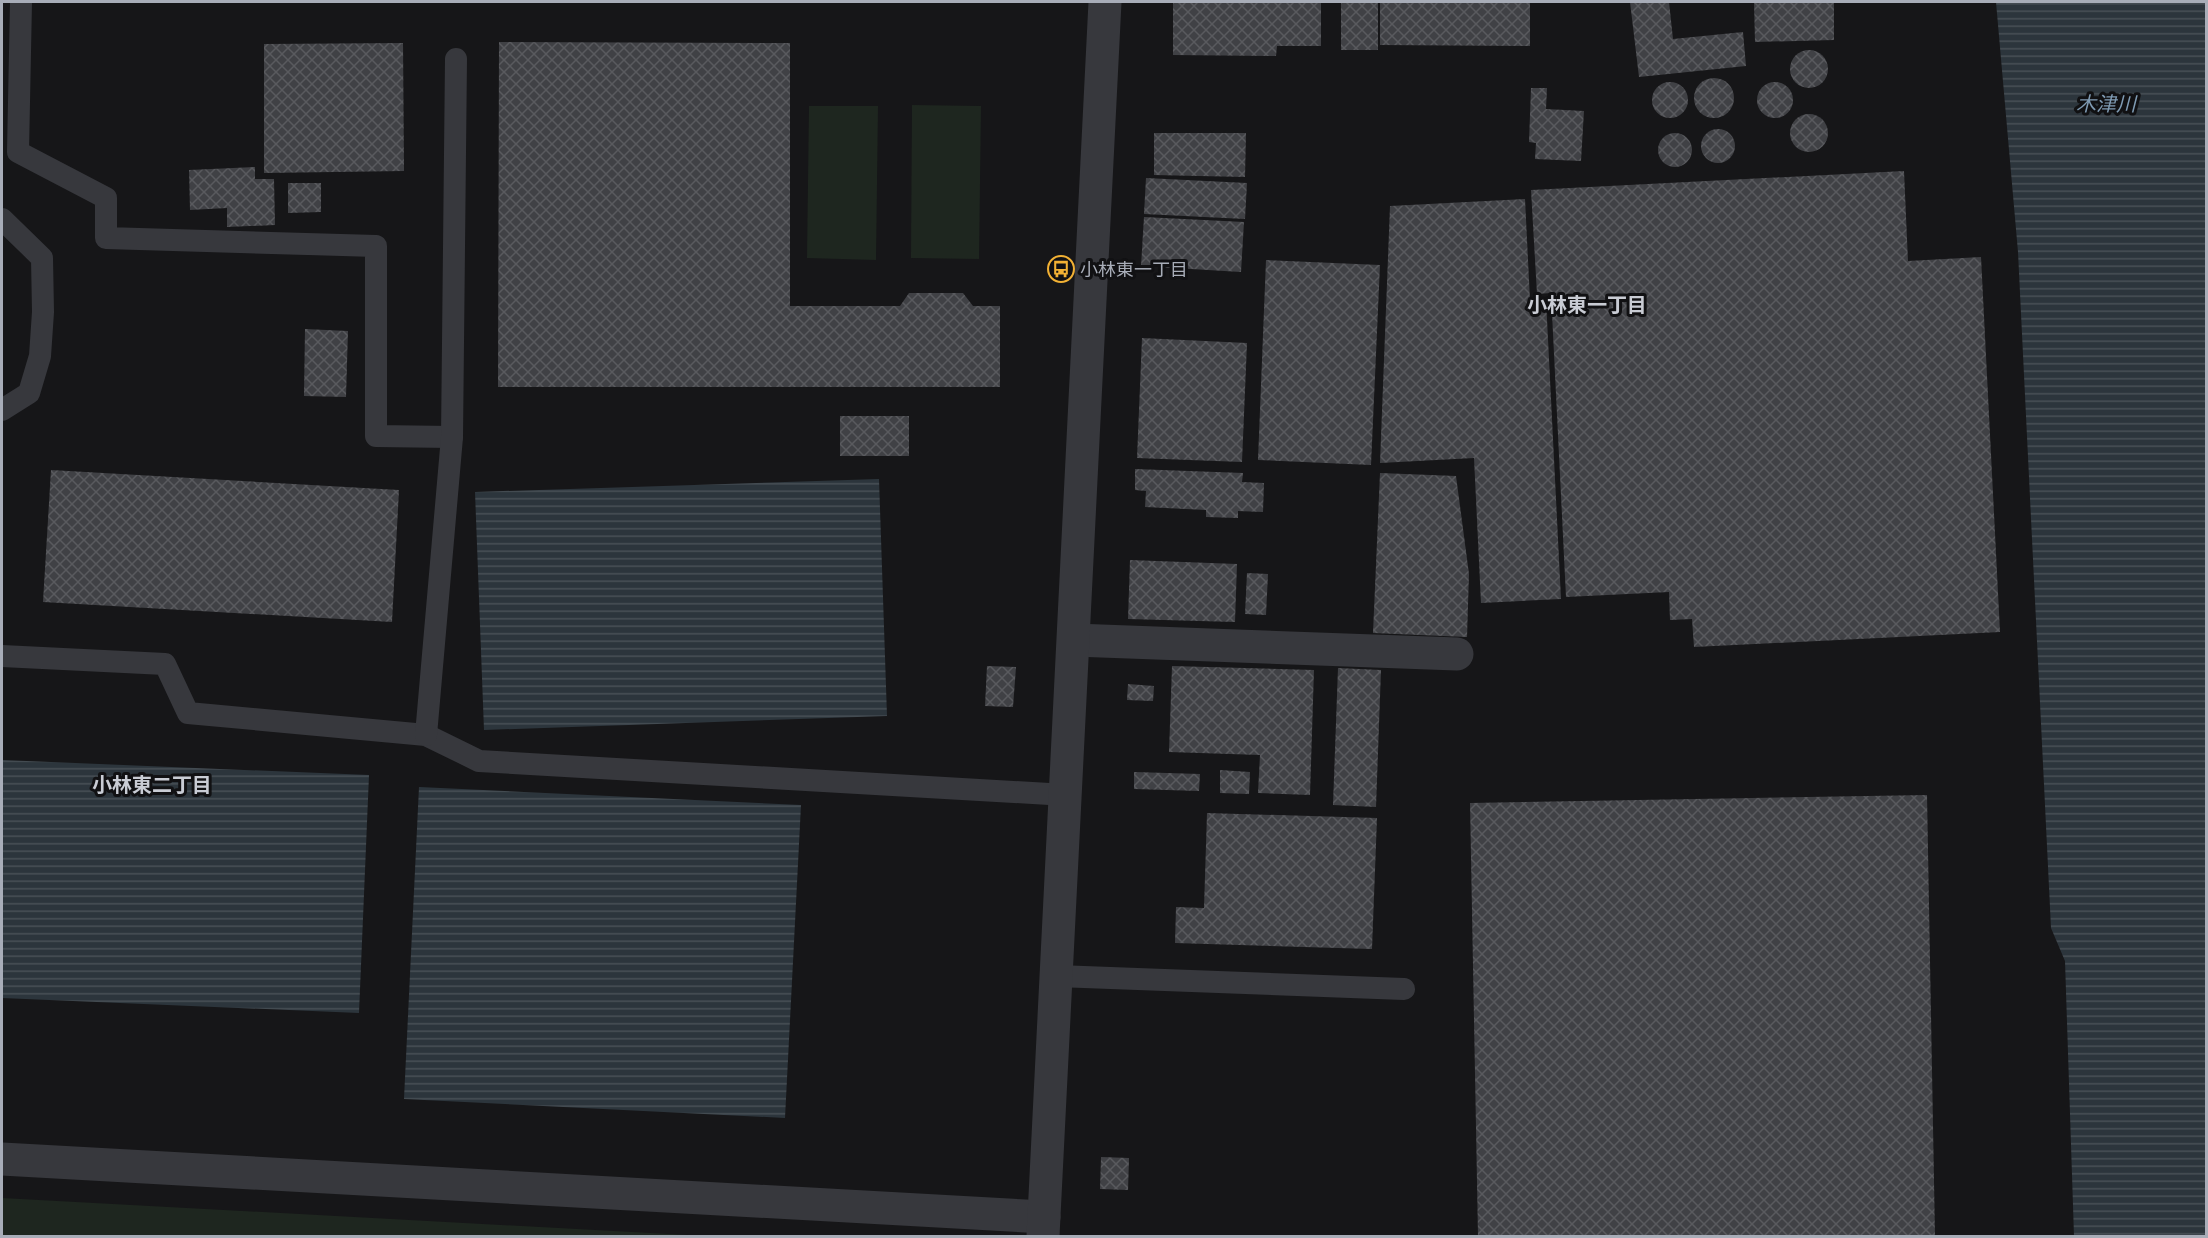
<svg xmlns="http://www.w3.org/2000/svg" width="2208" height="1238" font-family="'Noto Sans','Noto Sans JP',sans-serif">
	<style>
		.green { fill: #1e261f }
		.water { fill: url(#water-rules) }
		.building { fill: url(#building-cross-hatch) }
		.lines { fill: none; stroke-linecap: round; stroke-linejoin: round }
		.service { stroke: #37383d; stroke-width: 22 }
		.minor { stroke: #37383d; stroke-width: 33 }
		.tertiary { stroke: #37383d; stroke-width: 33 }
		.labels { text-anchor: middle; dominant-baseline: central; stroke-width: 6; stroke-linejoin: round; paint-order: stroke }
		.poi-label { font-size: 18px; fill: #a8adb8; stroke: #111113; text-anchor: start }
		.water-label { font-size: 20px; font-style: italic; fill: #7f9bb3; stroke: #111113 }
		.neighbourhood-label { font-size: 20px; font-weight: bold; fill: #c9ccd4; stroke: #111113 }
	</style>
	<defs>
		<pattern id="water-rules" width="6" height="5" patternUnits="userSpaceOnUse" patternTransform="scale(1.5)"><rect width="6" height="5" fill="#2c353c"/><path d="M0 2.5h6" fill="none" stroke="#485056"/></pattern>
		<pattern id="building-cross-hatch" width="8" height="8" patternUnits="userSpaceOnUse" patternTransform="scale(1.5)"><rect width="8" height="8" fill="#404145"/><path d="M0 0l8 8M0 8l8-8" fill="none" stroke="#595a5e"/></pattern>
	</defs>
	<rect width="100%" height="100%" fill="#161618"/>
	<g class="green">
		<path d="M 912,105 L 981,106 L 979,259 L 911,258 Z"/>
		<path d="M 809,106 L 878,106 L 876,260 L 807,258 Z"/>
		<path d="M 2,1198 L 706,1236 L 2,1236 Z"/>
	</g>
	<g class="water">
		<path d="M 1996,2 L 2206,2 L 2206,1236 L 2074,1236 L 2065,961 L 2051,928 L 2018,252 Z"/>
		<path d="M 879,479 L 887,716 L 484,730 L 475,492 Z"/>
		<path d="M 2,760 L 369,775 L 359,1013 L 2,998 Z"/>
		<path d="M 419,787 L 801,805 L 785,1118 L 404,1099 Z"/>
	</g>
	<g class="building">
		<path d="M 1173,2 L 1321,2 L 1321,46 L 1277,46 L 1276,56 L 1173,55 Z"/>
		<rect x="1341" y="2" width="37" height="48"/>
		<path d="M 1380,2 L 1530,2 L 1530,46 L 1380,45 Z"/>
		<path d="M 1630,2 L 1669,2 L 1673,39 L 1743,32 L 1746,66 L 1639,77 Z"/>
		<path d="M 1754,2 L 1834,2 L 1834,40 L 1755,42 Z"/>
		<path d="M 499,42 L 790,43 L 790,306 L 900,306 L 909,293 L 963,293 L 973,306 L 1000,306 L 1000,387 L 498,387 Z"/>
		<path d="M 403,43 L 404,171 L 264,173 L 264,44 Z"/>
		<circle cx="1809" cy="69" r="19"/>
		<circle cx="1714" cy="98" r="20"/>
		<circle cx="1775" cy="100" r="18"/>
		<circle cx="1670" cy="100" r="18"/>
		<path d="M 1531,88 L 1547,88 L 1546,109 L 1584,111 L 1581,161 L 1535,159 L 1536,143 L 1529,142 Z"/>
		<circle cx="1809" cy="133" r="19"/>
		<circle cx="1718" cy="146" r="17"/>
		<path d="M 1154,133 L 1246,133 L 1245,177 L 1154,175 Z"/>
		<circle cx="1675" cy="150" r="17"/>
		<path d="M 255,167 L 255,179 L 274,179 L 275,225 L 227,227 L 227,208 L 190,210 L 189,170 Z"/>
		<path d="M 1904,171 L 1908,261 L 1981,257 L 2000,632 L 1694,647 L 1692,619 L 1670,620 L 1669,592 L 1566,597 L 1551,293 L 1537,294 L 1531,190 Z"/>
		<path d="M 1146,178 L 1247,183 L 1245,219 L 1144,214 Z"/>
		<path d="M 288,183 L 321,183 L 321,212 L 288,213 Z"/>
		<path d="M 1525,199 L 1530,300 L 1546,299 L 1561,599 L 1481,603 L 1474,458 L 1380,463 L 1390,206 Z"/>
		<path d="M 1144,217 L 1244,222 L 1241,272 L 1141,266 Z"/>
		<path d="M 1266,260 L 1380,265 L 1371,465 L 1258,460 Z"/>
		<path d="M 305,329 L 348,331 L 346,397 L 304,396 Z"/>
		<path d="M 1142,338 L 1247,343 L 1242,462 L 1137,458 Z"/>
		<rect x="840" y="416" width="69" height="40"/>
		<path d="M 1135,469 L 1243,473 L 1242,482 L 1264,483 L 1263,512 L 1238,511 L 1238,518 L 1206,517 L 1206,510 L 1145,507 L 1146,491 L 1135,490 Z"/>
		<path d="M 51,470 L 399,490 L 392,622 L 43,602 Z"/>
		<path d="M 1380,473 L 1456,476 L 1469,574 L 1467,637 L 1373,633 Z"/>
		<path d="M 1130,560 L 1237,564 L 1235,622 L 1128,619 Z"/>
		<path d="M 1247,573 L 1268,574 L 1266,615 L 1245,614 Z"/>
		<path d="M 987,666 L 1016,667 L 1013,707 L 985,706 Z"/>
		<path d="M 1172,666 L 1314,670 L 1310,795 L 1258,793 L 1260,755 L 1169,752 Z"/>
		<path d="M 1338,668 L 1381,670 L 1376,807 L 1333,805 Z"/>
		<path d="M 1128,684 L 1154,686 L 1153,701 L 1127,700 Z"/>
		<path d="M 1220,770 L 1250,772 L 1249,794 L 1220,793 Z"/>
		<path d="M 1134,772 L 1200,774 L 1199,791 L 1134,789 Z"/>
		<path d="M 1927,795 L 1935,1236 L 1478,1236 L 1470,803 Z"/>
		<path d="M 1207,813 L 1377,818 L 1372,949 L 1175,943 L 1176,907 L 1204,908 Z"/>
		<path d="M 1101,1157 L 1129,1158 L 1128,1190 L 1100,1189 Z"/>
	</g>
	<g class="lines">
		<g class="service">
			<path d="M 21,2 L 18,152 L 106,198 L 106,238 L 376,246 L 376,436 L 452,437"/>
			<path d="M 2,219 L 42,258 L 43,312 L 40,356 L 29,393 L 2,410"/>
			<path d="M 2,656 L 165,664 L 188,713 L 426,735 L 479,761 L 1066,795"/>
			<path d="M 426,735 L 452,437 L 456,59"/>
			<path d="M 1057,976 L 1404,989"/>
		</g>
		<g class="minor">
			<path d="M 1074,640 L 1457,654"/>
			<path d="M 2,1159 L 1044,1217"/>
		</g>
		<path class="tertiary" d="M 1043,1236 L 1105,2"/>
	</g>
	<defs>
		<symbol id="bus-ring" viewBox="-11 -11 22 22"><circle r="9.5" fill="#111113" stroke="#f2b134" stroke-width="1.5"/><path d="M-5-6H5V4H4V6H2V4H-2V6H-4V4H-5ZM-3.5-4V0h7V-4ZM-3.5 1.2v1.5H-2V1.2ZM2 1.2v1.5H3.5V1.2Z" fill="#f2b134"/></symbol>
	</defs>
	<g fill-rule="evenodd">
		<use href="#bus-ring" x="1046" y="254" width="30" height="30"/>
	</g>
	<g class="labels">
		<g class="poi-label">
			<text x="1080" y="269">小林東一丁目</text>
		</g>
		<g class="water-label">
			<text x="2106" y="103">木津川</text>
		</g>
		<g class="neighbourhood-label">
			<text x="1587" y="304">小林東一丁目</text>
			<text x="152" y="784">小林東二丁目</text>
		</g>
	</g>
	<rect width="2208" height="1238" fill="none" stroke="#a8adb8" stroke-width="6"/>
</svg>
